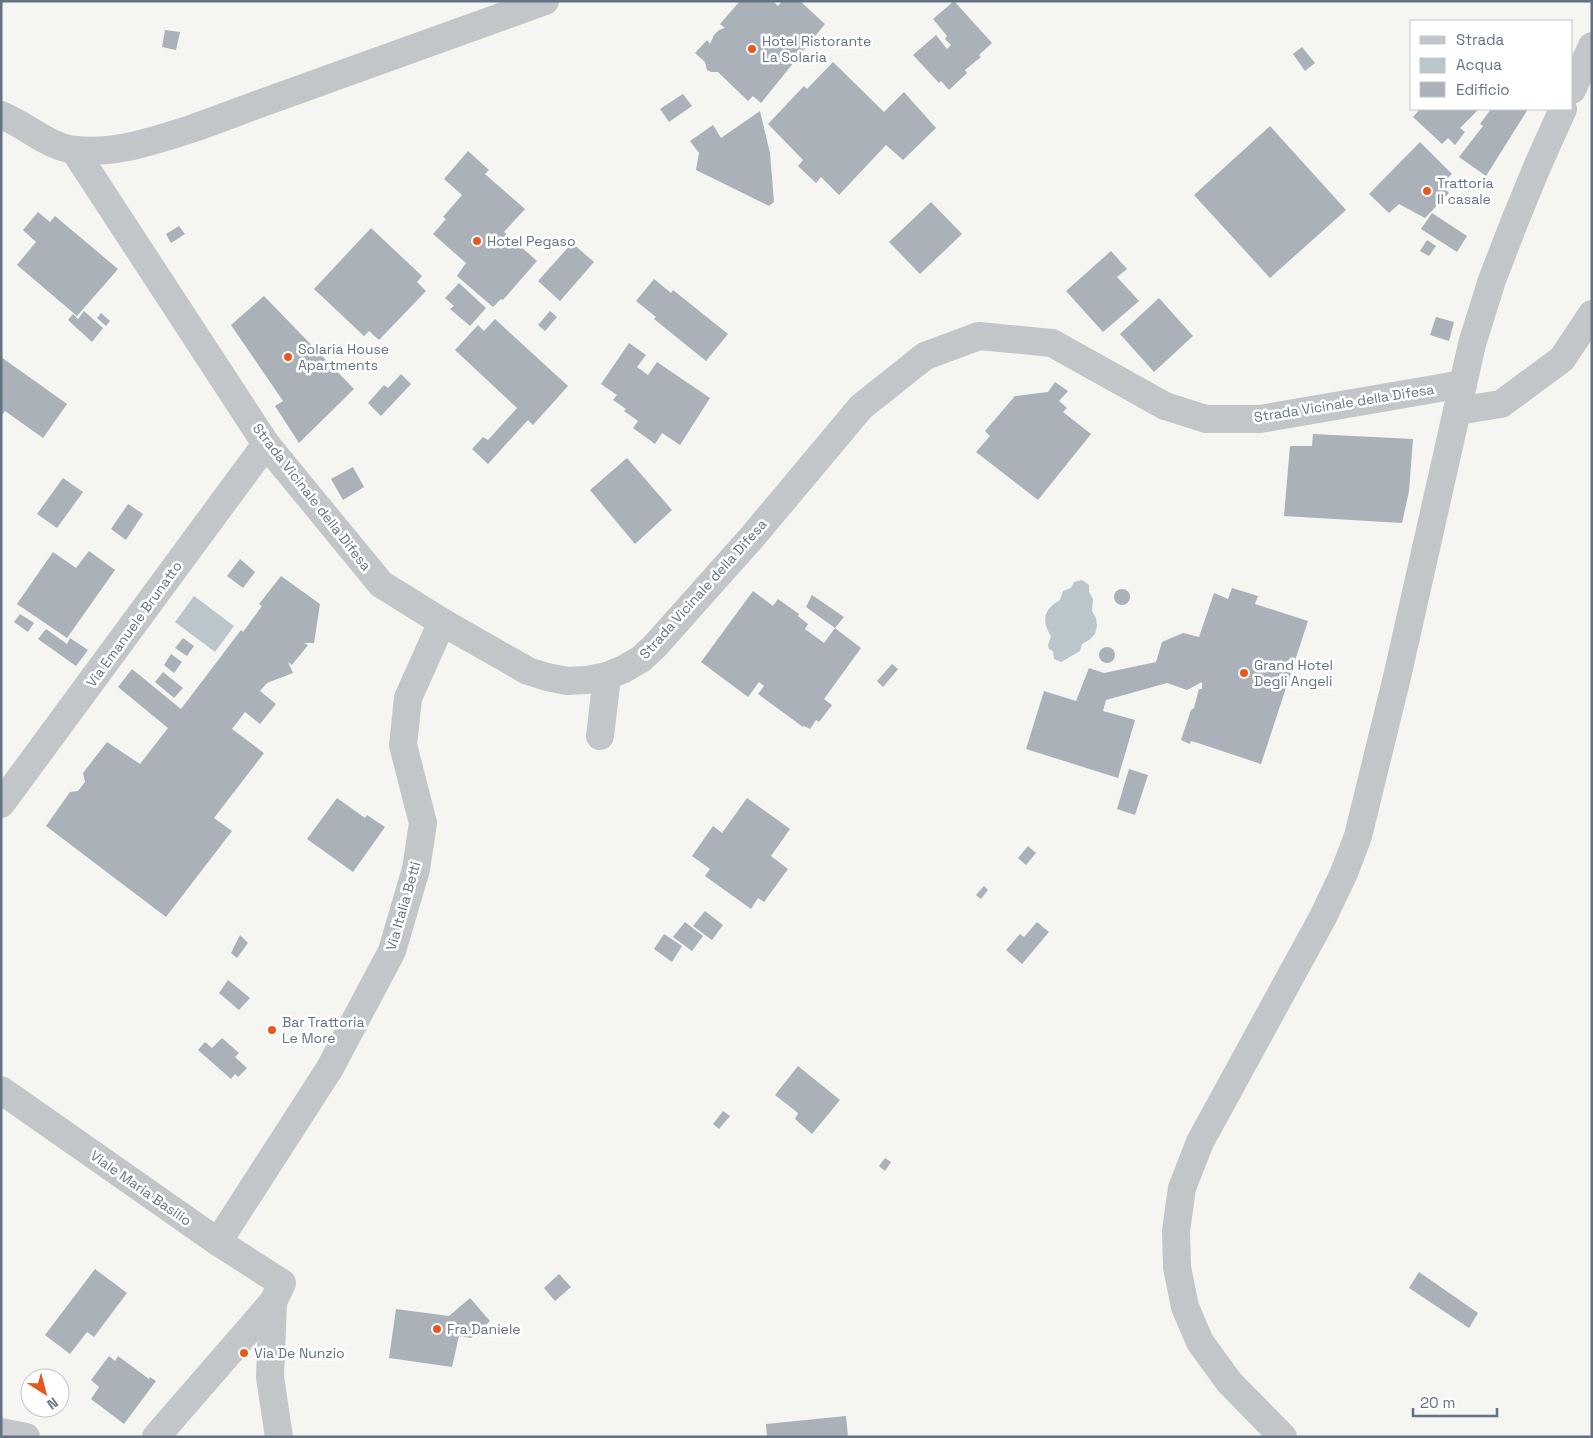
<svg xmlns="http://www.w3.org/2000/svg" width="1593" height="1438" font-family="'Space Grotesk',sans-serif">
	<style>
		.water { fill: #bbc6cc }
		.building { fill: #aab1b8 }
		.lines { fill: none; stroke-linecap: round; stroke-linejoin: round }
		.minor { stroke: #c2c6c9; stroke-width: 28 }
		.tertiary { stroke: #c2c6c9; stroke-width: 28 }
		.poi-dot { fill: #e55921; stroke: #fff; stroke-width: 2 }
		.labels { text-anchor: middle; dominant-baseline: central; stroke-width: 5; stroke-linejoin: round; paint-order: stroke }
		.poi-label { font-size: 14px; fill: #637383; stroke: #fff; text-anchor: start }
		.street-label { font-size: 14px; fill: #637383; stroke: #fff }
	</style>
	<rect width="100%" height="100%" fill="#f5f5f1"/>
	<g class="water">
		<path d="M 1082,580 L 1089,585 L 1089,592 L 1093,599 L 1092,611 L 1096,618 L 1097,626 L 1095,634 L 1089,640 L 1082,644 L 1080,651 L 1061,662 L 1054,659 L 1053,651 L 1049,649 L 1048,645 L 1051,636 C 1041,620 1044,609 1060,600 L 1063,591 L 1071,588 L 1074,582 Z"/>
		<path d="M 194,596 L 234,626 L 215,652 L 175,622 Z"/>
	</g>
	<g class="building">
		<path d="M 740,1 L 773,1 L 778,6 L 782,1 L 800,1 L 825,24 L 761,103 L 753,96 L 748,101 L 718,72 L 711,72 L 707,70 L 705,62 L 695,53 L 707,40 L 710,44 L 714,35 L 719,30 L 725,28 L 720,24 Z"/>
		<path d="M 954,1 L 992,43 L 979,55 L 981,57 L 965,70 L 967,73 L 949,90 L 941,81 L 939,83 L 913,55 L 936,35 L 947,49 L 951,45 L 945,39 L 947,36 L 933,19 Z"/>
		<path d="M 165,30 L 180,32 L 176,50 L 162,47 Z"/>
		<path d="M 1302,47 L 1315,63 L 1305,71 L 1293,54 Z"/>
		<path d="M 833,62 L 884,112 L 904,92 L 936,128 L 903,160 L 886,145 L 839,195 L 821,177 L 816,183 L 798,166 L 803,160 L 768,124 L 804,86 L 807,89 Z"/>
		<path d="M 683,94 L 692,106 L 669,122 L 660,109 Z"/>
		<path d="M 1420,109 L 1479,109 L 1460,128 L 1465,132 L 1455,145 L 1448,138 L 1442,144 L 1413,117 Z"/>
		<path d="M 1491,109 L 1528,109 L 1486,176 L 1459,157 L 1483,126 L 1480,124 Z"/>
		<path d="M 760,111 L 770,153 L 774,202 L 769,206 L 696,170 L 699,153 L 690,141 L 713,125 L 721,138 Z"/>
		<path d="M 1270,126 L 1346,210 L 1270,278 L 1194,195 Z"/>
		<path d="M 1420,142 L 1452,174 L 1441,184 L 1449,193 L 1425,218 L 1399,204 L 1389,213 L 1369,194 Z"/>
		<path d="M 468,151 L 489,170 L 485,174 L 525,209 L 504,232 L 537,261 L 503,300 L 501,299 L 493,307 L 457,276 L 466,263 L 433,234 L 446,219 L 443,217 L 462,195 L 444,179 Z"/>
		<path d="M 931,202 L 962,234 L 920,274 L 889,242 Z"/>
		<path d="M 38,212 L 50,222 L 55,216 L 118,269 L 77,316 L 17,265 L 36,242 L 23,230 Z"/>
		<path d="M 1432,213 L 1467,236 L 1457,252 L 1421,229 Z"/>
		<path d="M 179,226 L 185,234 L 171,243 L 166,234 Z"/>
		<path d="M 371,228 L 422,276 L 417,282 L 426,291 L 379,340 L 369,331 L 364,336 L 314,289 Z"/>
		<path d="M 1427,240 L 1436,246 L 1429,256 L 1420,251 Z"/>
		<path d="M 572,243 L 594,262 L 560,301 L 538,281 Z"/>
		<path d="M 1111,251 L 1127,269 L 1117,277 L 1139,301 L 1103,332 L 1066,291 Z"/>
		<path d="M 654,279 L 671,293 L 673,290 L 728,334 L 706,361 L 654,319 L 656,317 L 636,301 Z"/>
		<path d="M 459,283 L 486,308 L 470,326 L 450,309 L 454,306 L 445,298 Z"/>
		<path d="M 264,296 L 354,389 L 299,443 L 275,406 L 283,401 L 231,325 Z"/>
		<path d="M 1159,298 L 1193,336 L 1154,372 L 1120,334 Z"/>
		<path d="M 84,311 L 103,328 L 92,342 L 68,320 L 73,314 L 78,319 Z"/>
		<path d="M 550,311 L 557,317 L 545,331 L 538,325 Z"/>
		<path d="M 101,313 L 110,321 L 106,326 L 97,318 Z"/>
		<path d="M 1436,317 L 1454,322 L 1449,341 L 1430,335 Z"/>
		<path d="M 495,319 L 568,386 L 533,425 L 528,420 L 488,464 L 472,449 L 483,437 L 488,440 L 517,408 L 455,350 L 478,325 L 484,331 Z"/>
		<path d="M 629,343 L 646,355 L 637,367 L 648,375 L 657,362 L 710,398 L 680,445 L 662,433 L 655,444 L 633,428 L 638,421 L 624,411 L 626,409 L 613,400 L 617,395 L 601,384 Z"/>
		<path d="M 1,357 L 67,404 L 43,438 L 5,411 L 3,414 L 1,413 Z"/>
		<path d="M 401,374 L 411,384 L 381,416 L 368,403 L 384,385 L 388,388 Z"/>
		<path d="M 1055,382 L 1068,391 L 1059,401 L 1067,408 L 1063,412 L 1091,434 L 1038,500 L 976,452 L 990,436 L 985,431 L 1015,396 L 1048,392 Z"/>
		<path d="M 1313,434 L 1413,439 L 1409,491 L 1402,523 L 1284,516 L 1290,446 L 1312,446 Z"/>
		<path d="M 627,458 L 672,510 L 635,544 L 590,490 Z"/>
		<path d="M 353,467 L 364,487 L 343,500 L 331,479 Z"/>
		<path d="M 63,478 L 83,492 L 57,528 L 37,514 Z"/>
		<path d="M 128,504 L 143,514 L 126,540 L 111,529 Z"/>
		<path d="M 89,551 L 115,570 L 67,638 L 17,604 L 53,552 L 76,568 Z"/>
		<path d="M 240,559 L 255,572 L 243,588 L 227,576 Z"/>
		<path d="M 281,576 L 320,604 L 314,643 L 304,643 L 308,645 L 292,665 L 288,662 L 293,673 L 267,683 L 260,691 L 276,704 L 260,724 L 245,712 L 232,729 L 264,753 L 214,818 L 232,831 L 166,917 L 46,826 L 70,792 L 78,791 L 85,782 L 83,773 L 107,742 L 140,764 L 168,728 L 118,687 L 132,669 L 181,709 L 241,630 L 243,632 L 262,606 L 259,604 Z"/>
		<path d="M 1232,588 L 1258,596 L 1255,604 L 1308,621 L 1261,764 L 1198,743 L 1191,741 L 1190,744 L 1181,740 L 1191,710 L 1194,708 L 1199,689 L 1202,689 L 1202,682 L 1187,690 L 1167,683 L 1106,700 L 1103,711 L 1135,720 L 1118,778 L 1026,749 L 1044,691 L 1076,701 L 1089,668 L 1104,673 L 1156,662 L 1162,642 L 1183,633 L 1199,637 L 1214,593 L 1228,599 Z"/>
		<circle cx="1122" cy="597" r="8"/>
		<path d="M 753,591 L 773,606 L 778,599 L 799,614 L 798,616 L 808,624 L 805,629 L 824,643 L 835,628 L 861,648 L 824,699 L 832,705 L 819,722 L 816,720 L 810,729 L 804,726 L 803,727 L 758,694 L 764,686 L 759,682 L 748,697 L 701,662 Z"/>
		<path d="M 812,595 L 844,617 L 835,628 L 806,607 Z"/>
		<path d="M 20,614 L 34,623 L 28,632 L 14,622 Z"/>
		<path d="M 46,629 L 67,644 L 70,638 L 88,650 L 76,666 L 38,639 Z"/>
		<path d="M 183,638 L 194,646 L 187,656 L 175,648 Z"/>
		<circle cx="1107" cy="655" r="8"/>
		<path d="M 171,654 L 182,662 L 174,673 L 164,665 Z"/>
		<path d="M 892,664 L 898,669 L 883,687 L 877,681 Z"/>
		<path d="M 163,672 L 183,688 L 174,698 L 155,682 Z"/>
		<path d="M 1129,769 L 1148,775 L 1135,815 L 1117,809 Z"/>
		<path d="M 337,798 L 365,818 L 367,815 L 385,827 L 353,872 L 307,839 Z"/>
		<path d="M 747,798 L 790,829 L 771,856 L 788,869 L 764,902 L 758,898 L 751,909 L 705,876 L 710,869 L 692,856 L 713,826 L 722,833 Z"/>
		<path d="M 1028,846 L 1036,853 L 1026,865 L 1018,858 Z"/>
		<path d="M 984,886 L 988,890 L 981,899 L 976,895 Z"/>
		<path d="M 705,911 L 723,925 L 712,940 L 693,926 Z"/>
		<path d="M 685,922 L 703,936 L 692,951 L 673,937 Z"/>
		<path d="M 1037,922 L 1049,932 L 1022,964 L 1006,950 L 1020,934 L 1024,937 Z"/>
		<path d="M 664,934 L 682,946 L 672,962 L 654,949 Z"/>
		<path d="M 240,935 L 248,943 L 237,958 L 231,953 Z"/>
		<path d="M 228,980 L 250,998 L 239,1010 L 219,993 Z"/>
		<path d="M 222,1038 L 239,1053 L 235,1057 L 247,1068 L 238,1077 L 235,1074 L 231,1079 L 198,1050 L 205,1042 L 212,1048 Z"/>
		<path d="M 798,1066 L 840,1100 L 812,1134 L 795,1119 L 798,1113 L 775,1095 Z"/>
		<path d="M 723,1111 L 730,1116 L 719,1129 L 713,1124 Z"/>
		<path d="M 885,1158 L 891,1162 L 885,1171 L 879,1166 Z"/>
		<path d="M 95,1269 L 127,1293 L 94,1337 L 87,1332 L 70,1354 L 45,1335 Z"/>
		<path d="M 1419,1272 L 1478,1313 L 1469,1328 L 1409,1288 Z"/>
		<path d="M 559,1274 L 571,1287 L 555,1301 L 544,1288 Z"/>
		<path d="M 470,1298 L 490,1321 L 471,1338 L 459,1336 L 452,1367 L 389,1358 L 396,1309 L 449,1316 Z"/>
		<path d="M 109,1356 L 115,1361 L 118,1356 L 149,1379 L 150,1377 L 156,1381 L 124,1424 L 91,1399 L 99,1387 L 91,1380 Z"/>
		<path d="M 846,1416 L 848,1437 L 767,1437 L 766,1424 Z"/>
	</g>
	<g class="lines">
		<g class="minor">
			<path d="M 74,150 L 266,444 L 381,584 L 442,622 L 528,671 L 547,677 L 567,681 L 587,680 L 607,676 L 624,669 L 641,659 L 655,646 L 753,536 L 861,407 L 925,356 L 979,336 L 1052,343 L 1165,406 L 1206,419 L 1260,419 L 1463,384"/>
			<path d="M 1457,411 L 1501,404 L 1562,359 L 1592,314"/>
			<path d="M 600,736 L 607,676"/>
			<path d="M 1,804 L 266,444"/>
			<path d="M 1,1090 L 218,1242 L 282,1283 L 273,1302 L 156,1437"/>
			<path d="M 218,1242 L 330,1068 L 392,951 L 416,869 L 423,823 L 403,745 L 408,698 L 442,622"/>
			<path d="M 273,1302 L 270,1377 L 279,1437"/>
			<path d="M 1,1432 L 26,1437"/>
		</g>
		<g class="tertiary">
			<path d="M 1572,90 L 1592,46"/>
			<path d="M 1,115 C 27,125 47,147 76,150 C 117,154 153,141 191,129 C 222,118 253,106 284,95 C 371,64 458,33 545,1"/>
			<path d="M 1283,1437 L 1229,1382 L 1200,1342 L 1185,1307 L 1177,1267 L 1176,1231 L 1182,1188 L 1200,1142 L 1323,917 L 1344,873 L 1358,836 L 1397,677 L 1472,344 L 1492,280 L 1516,218 L 1537,167 L 1563,109"/>
		</g>
	</g>
	<g class="poi-dot">
		<circle cx="752" cy="49" r="5"/>
		<circle cx="1427" cy="191" r="5"/>
		<circle cx="477" cy="241" r="5"/>
		<circle cx="288" cy="357" r="5"/>
		<circle cx="1244" cy="673" r="5"/>
		<circle cx="272" cy="1030" r="5"/>
		<circle cx="437" cy="1329" r="5"/>
		<circle cx="244" cy="1353" r="5"/>
	</g>
	<g class="labels">
		<g class="poi-label">
			<text x="762" y="41">Hotel Ristorante<tspan x="762" dy="16">La Solaria</tspan></text>
			<text x="1437" y="183">Trattoria<tspan x="1437" dy="16">Il casale</tspan></text>
			<text x="487" y="241">Hotel Pegaso</text>
			<text x="298" y="349">Solaria House<tspan x="298" dy="16">Apartments</tspan></text>
			<text x="1254" y="665">Grand Hotel<tspan x="1254" dy="16">Degli Angeli</tspan></text>
			<text x="282" y="1022">Bar Trattoria<tspan x="282" dy="16">Le More</tspan></text>
			<text x="447" y="1329">Fra Daniele</text>
			<text x="254" y="1353">Via De Nunzio</text>
		</g>
		<g class="street-label">
			<text transform="translate(1344 403) rotate(-9)">Strada Vicinale della Difesa</text>
			<text transform="translate(312 497) rotate(52)">Strada Vicinale della Difesa</text>
			<text transform="translate(703 589) rotate(-48)">Strada Vicinale della Difesa</text>
			<text transform="translate(134 624) rotate(-54)">Via Emanuele Brunatto</text>
			<text transform="translate(403 906) rotate(-74)">Via Italia Betti</text>
			<text transform="translate(141 1188) rotate(35)">Viale Maria Basilio</text>
		</g>
	</g>
	<rect width="1593" height="1438" fill="none" stroke="#637383" stroke-width="5"/>
	<rect x="1410" y="20" width="162" height="90" fill="#ffffff" stroke="#c1c7cd"/>
	<rect x="1420" y="36" width="25" height="8" fill="#c2c6c9" stroke="#c1c7cd"/>
	<text x="1456" y="45" font-size="15" fill="#637383">Strada</text>
	<rect x="1420" y="58" width="25" height="15" fill="#bbc6cc" stroke="#c1c7cd"/>
	<text x="1456" y="70" font-size="15" fill="#637383">Acqua</text>
	<rect x="1420" y="82" width="25" height="15" fill="#aab1b8" stroke="#c1c7cd"/>
	<text x="1456" y="95" font-size="15" fill="#637383">Edificio</text>
	<g transform="translate(45 1393) rotate(144)"><circle r="24" fill="#ffffff" stroke="#c1c7cd"/>
	<path d="M0-4L9 19L0 12L-9 19Z" fill="#e55921"/>
	<text y="-8" font-size="14" font-weight="bold" text-anchor="middle" fill="#637383">N</text>
	</g>
	<path d="M1413 1408v8h84v-8" fill="none" stroke="#637383" stroke-width="2.5"/>
	<text x="1420" y="1408" font-size="15" fill="#637383" stroke="#ffffff" stroke-width="4" paint-order="stroke">20 m</text>
</svg>
